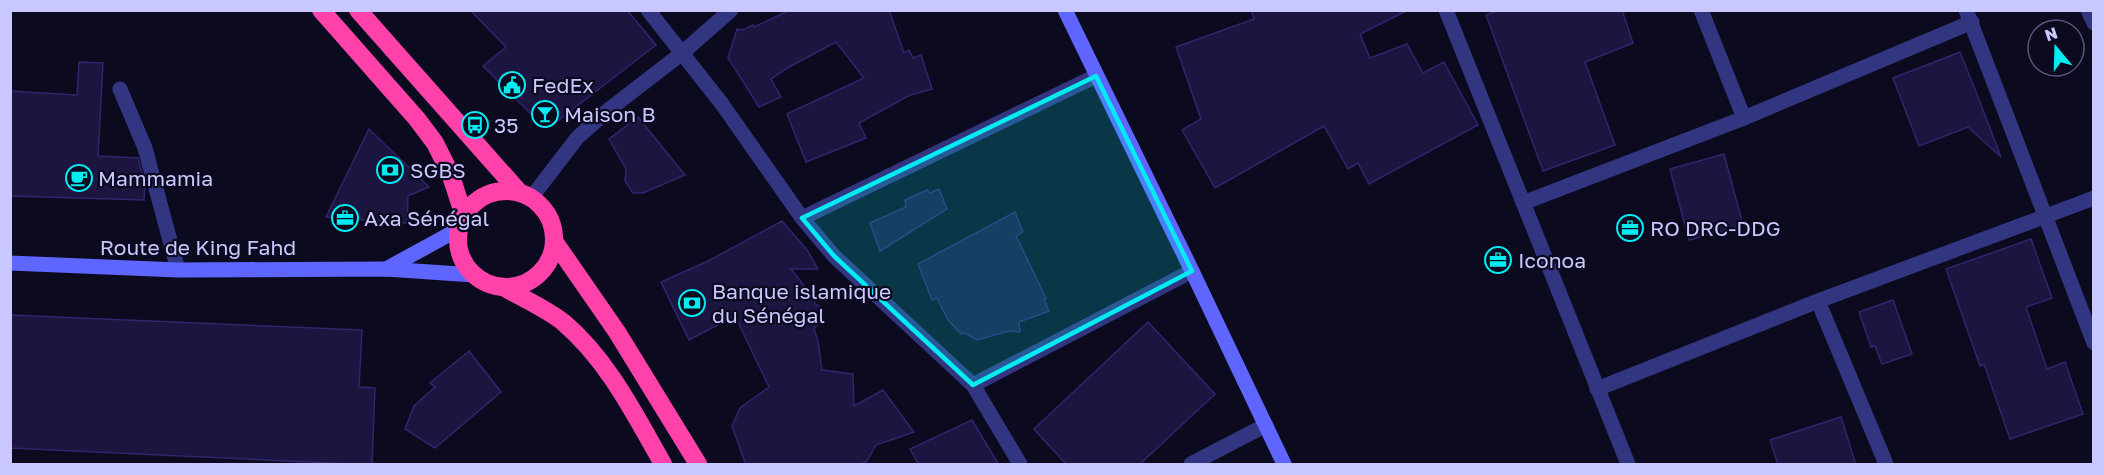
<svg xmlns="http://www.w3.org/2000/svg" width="2104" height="475" font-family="'Golos Text',sans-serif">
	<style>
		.building { fill: #1b1540; stroke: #2f266d; stroke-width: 1.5 }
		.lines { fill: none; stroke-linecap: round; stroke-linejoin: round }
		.lane { stroke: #323580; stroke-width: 15 }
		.street { stroke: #323580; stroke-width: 15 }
		.secondary { stroke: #5e66ff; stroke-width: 15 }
		.highway { stroke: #ff42aa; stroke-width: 18 }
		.marked { fill: #00ebf2; fill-opacity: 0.2; stroke: #00ebf2; stroke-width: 4.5; stroke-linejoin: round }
		.labels { text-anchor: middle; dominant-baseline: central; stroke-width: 4.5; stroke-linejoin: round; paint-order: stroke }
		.poi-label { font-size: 21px; fill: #c9c7ff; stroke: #0c0a1e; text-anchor: start }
		.street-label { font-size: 21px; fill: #c9c7ff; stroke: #0c0a1e }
	</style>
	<rect width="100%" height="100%" fill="#0c0a1e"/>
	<g class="building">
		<path d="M 470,10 L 627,10 L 656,45 L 555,123 L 536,119 L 483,66 L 506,47 Z"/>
		<path d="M 790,10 L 889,10 L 904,53 L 909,50 L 913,58 L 921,55 L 932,89 L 910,95 L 859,123 L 866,138 L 806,162 L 787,114 L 864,78 L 836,42 L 789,67 L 771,79 L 781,97 L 759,107 L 728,58 L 737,29 L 743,30 L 753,25 L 754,27 Z"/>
		<path d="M 1251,10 L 1408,10 L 1360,34 L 1370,58 L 1407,44 L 1423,73 L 1444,62 L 1478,125 L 1369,184 L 1358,163 L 1348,169 L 1324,126 L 1215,188 L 1182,130 L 1201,119 L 1176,47 L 1254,19 Z"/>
		<path d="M 1499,10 L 1622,10 L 1633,43 L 1585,62 L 1615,145 L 1543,171 L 1486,15 Z"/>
		<path d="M 1960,52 L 1978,97 L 2001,157 L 1968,127 L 1919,146 L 1893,78 Z"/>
		<path d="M 79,62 L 103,63 L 98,156 L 138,158 L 145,184 L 144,200 L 10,196 L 10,91 L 77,95 Z"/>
		<path d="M 638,117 L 685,175 L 643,193 L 633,193 L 625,181 L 626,169 L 609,139 Z"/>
		<path d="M 369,129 L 429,187 L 408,196 L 407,223 L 326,217 Z"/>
		<path d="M 1724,154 L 1743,225 L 1689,240 L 1670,169 Z"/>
		<path d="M 939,189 L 947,209 L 880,251 L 870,223 L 906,207 L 905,200 L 927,190 L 930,193 Z"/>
		<path d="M 1015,212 L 1023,232 L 1016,236 L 1046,298 L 1044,300 L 1049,311 L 1019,322 L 1020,332 L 1009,331 L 977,340 L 965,333 L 961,334 L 948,320 L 937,298 L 932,300 L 918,264 Z"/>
		<path d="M 782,221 L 807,250 L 818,269 L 791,269 L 814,298 L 815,304 L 819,306 L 821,319 L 814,329 L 818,341 L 822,370 L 853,374 L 854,406 L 883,390 L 914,432 L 876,445 L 867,461 L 859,465 L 746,465 L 732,426 L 740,408 L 769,387 L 735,316 L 689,340 L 661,282 L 708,261 Z"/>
		<path d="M 2031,239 L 2052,298 L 2026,307 L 2047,369 L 2065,362 L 2083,414 L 2010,439 L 1984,364 L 1980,366 L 1946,269 Z"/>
		<path d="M 1893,300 L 1912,354 L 1882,364 L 1875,346 L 1871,347 L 1859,312 Z"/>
		<path d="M 10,315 L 362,330 L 359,387 L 375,388 L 372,465 L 10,448 Z"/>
		<path d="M 1148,322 L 1215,394 L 1139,465 L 1067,465 L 1034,429 Z"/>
		<path d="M 469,351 L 501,392 L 435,448 L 405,429 L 414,406 L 435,387 L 430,383 Z"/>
		<path d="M 1841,417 L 1856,465 L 1778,465 L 1770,440 Z"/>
		<path d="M 972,420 L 999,465 L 919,465 L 910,449 Z"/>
	</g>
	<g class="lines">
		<path class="lane" d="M 120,89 L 145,148 L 178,270"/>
		<g class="street">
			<path d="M 648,10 L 722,104 L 802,218 L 834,256 L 973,385 L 1020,464"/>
			<path d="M 1446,10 L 1628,464"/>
			<path d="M 1701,10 L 1744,118"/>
			<path d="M 1966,10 L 2094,343"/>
			<path d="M 2088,10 L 2094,23"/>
			<path d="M 531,198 L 577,138 L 607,111 L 681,54 L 731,10"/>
			<path d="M 1523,203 L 1744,118 L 1972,22"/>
			<path d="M 802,218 L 1096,76"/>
			<path d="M 1818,301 L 1886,464"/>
			<path d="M 973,385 L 1192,271"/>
			<path d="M 1597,389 L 1818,301 L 2094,198"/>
			<path d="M 1191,464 L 1266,425"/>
		</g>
		<g class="secondary">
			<path d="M 1065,10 L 1192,271 L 1284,464"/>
			<path d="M 10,263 L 178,270 L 386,269 L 474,275"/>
			<path d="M 386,269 L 459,229"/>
		</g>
		<g class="highway">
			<path d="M 321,10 L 417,119 L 435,143 L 450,173 L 464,216"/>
			<path d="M 358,10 L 520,193"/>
			<circle cx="506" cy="239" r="48"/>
			<path d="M 554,241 L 617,332 L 698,464"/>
			<path d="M 503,287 C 522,298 545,308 563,322 C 608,360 635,415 663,464"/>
		</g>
	</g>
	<path class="marked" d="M 1096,76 L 1192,271 L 973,385 L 834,256 L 802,218 Z"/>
	<defs>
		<symbol id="civic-ring" viewBox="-11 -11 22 22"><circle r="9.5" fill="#0c0a1e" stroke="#00ebf2" stroke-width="1.5"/><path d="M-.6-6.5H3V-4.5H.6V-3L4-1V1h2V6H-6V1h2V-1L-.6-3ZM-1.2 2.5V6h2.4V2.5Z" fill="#00ebf2"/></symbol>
		<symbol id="bar-ring" viewBox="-11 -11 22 22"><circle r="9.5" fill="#0c0a1e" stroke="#00ebf2" stroke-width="1.5"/><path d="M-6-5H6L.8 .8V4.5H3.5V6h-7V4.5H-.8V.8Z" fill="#00ebf2"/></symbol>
		<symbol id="bus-ring" viewBox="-11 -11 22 22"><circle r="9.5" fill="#0c0a1e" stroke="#00ebf2" stroke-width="1.5"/><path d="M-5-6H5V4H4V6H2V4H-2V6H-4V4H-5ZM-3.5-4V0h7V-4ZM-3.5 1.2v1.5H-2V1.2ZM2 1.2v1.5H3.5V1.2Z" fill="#00ebf2"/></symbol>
		<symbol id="bank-ring" viewBox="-11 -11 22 22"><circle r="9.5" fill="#0c0a1e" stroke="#00ebf2" stroke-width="1.5"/><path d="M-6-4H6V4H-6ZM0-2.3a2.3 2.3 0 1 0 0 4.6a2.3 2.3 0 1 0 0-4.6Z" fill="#00ebf2"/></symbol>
		<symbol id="cafe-ring" viewBox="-11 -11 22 22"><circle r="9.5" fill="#0c0a1e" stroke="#00ebf2" stroke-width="1.5"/><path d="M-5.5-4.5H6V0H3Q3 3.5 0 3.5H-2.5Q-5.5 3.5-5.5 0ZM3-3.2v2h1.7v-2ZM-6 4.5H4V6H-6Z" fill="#00ebf2"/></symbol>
		<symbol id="office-ring" viewBox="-11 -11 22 22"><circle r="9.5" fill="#0c0a1e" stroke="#00ebf2" stroke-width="1.5"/><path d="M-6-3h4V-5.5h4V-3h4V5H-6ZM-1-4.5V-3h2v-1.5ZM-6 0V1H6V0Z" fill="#00ebf2"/></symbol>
	</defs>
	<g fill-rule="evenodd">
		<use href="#civic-ring" x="497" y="70" width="30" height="30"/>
		<use href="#bar-ring" x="530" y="99" width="30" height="30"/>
		<use href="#bus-ring" x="460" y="110" width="30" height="30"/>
		<use href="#bank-ring" x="375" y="155" width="30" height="30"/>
		<use href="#cafe-ring" x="64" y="163" width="30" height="30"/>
		<use href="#office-ring" x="330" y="203" width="30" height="30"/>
		<use href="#office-ring" x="1615" y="213" width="30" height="30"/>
		<use href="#office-ring" x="1483" y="245" width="30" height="30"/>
		<use href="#bank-ring" x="677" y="288" width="30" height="30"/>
	</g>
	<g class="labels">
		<g class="poi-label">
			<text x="532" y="85">FedEx</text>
			<text x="564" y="114">Maison B</text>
			<text x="494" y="125">35</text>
			<text x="410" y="170">SGBS</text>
			<text x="98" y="178">Mammamia</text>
			<text x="364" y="218">Axa Sénégal</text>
			<text x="1650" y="228">RO DRC-DDG</text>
			<text x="1518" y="260">Iconoa</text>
			<text x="712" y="291">Banque islamique<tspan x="712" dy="24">du Sénégal</tspan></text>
		</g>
		<g class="street-label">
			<text x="198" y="247">Route de King Fahd</text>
		</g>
	</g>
	<rect width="2104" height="475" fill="none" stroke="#c9c7ff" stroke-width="24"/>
	<g transform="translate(2056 48) rotate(341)"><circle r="28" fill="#0c0a1e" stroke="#585678" stroke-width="1.5"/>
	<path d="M0-4.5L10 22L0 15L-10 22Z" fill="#00ebf2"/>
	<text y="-9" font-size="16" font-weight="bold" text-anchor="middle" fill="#c9c7ff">N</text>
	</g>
</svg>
